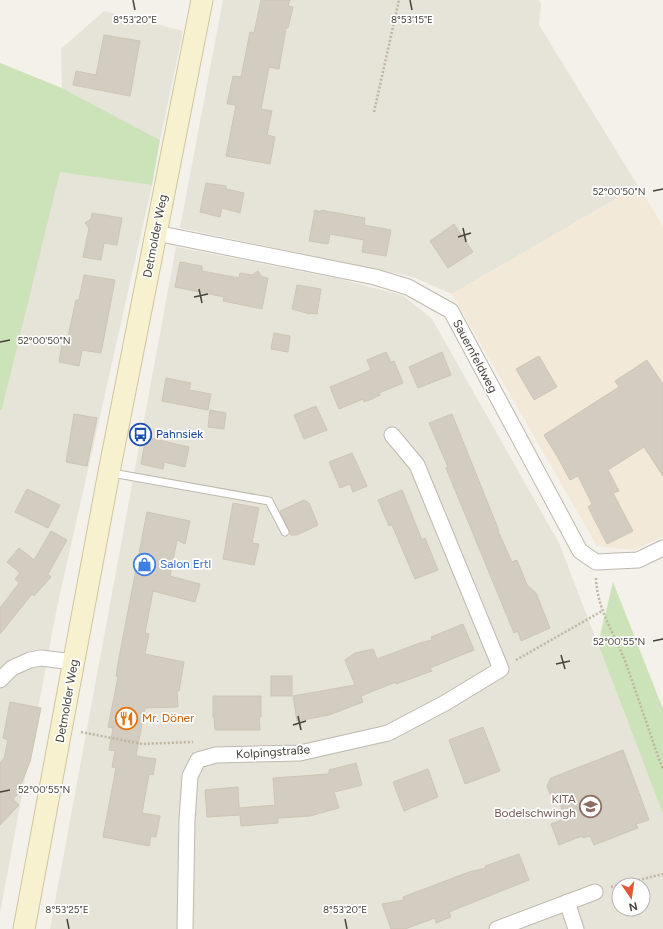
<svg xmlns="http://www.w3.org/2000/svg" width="663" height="929" font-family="Figtree,sans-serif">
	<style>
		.residential { fill: #e6e3d9; fill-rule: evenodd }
		.commercial { fill: #f2e9d8 }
		.green { fill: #cce2b8 }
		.building { fill: #d3cdc1; stroke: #cdc5b5 }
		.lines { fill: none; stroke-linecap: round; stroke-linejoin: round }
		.lane-casing { stroke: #beb9ae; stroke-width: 9 }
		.street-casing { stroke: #beb9ae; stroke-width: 17 }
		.secondary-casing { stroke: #cdc59f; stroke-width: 23 }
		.path { stroke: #beb5a1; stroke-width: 2.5; stroke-dasharray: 2 2; stroke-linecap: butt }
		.lane { stroke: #fff; stroke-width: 7 }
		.street { stroke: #fff; stroke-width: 15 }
		.secondary { stroke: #f8f1cf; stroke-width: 21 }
		.ticks { fill: none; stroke: #464239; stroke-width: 1.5 }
		.labels { text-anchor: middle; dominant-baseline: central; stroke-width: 3.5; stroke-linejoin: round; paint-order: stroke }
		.street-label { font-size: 12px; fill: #464239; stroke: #fff }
		.transit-label { font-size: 12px; fill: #164399; stroke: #fff; text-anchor: start }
		.shop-label { font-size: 12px; fill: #366cbe; stroke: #fff; text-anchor: start }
		.food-label { font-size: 12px; fill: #c56008; stroke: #fff; text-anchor: start }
		.education-label { font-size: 12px; fill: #785e54; stroke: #fff; text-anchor: end }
		.ticks-label { font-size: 10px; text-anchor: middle; fill: #464239; stroke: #fff; stroke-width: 3.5; stroke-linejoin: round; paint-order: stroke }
	</style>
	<rect width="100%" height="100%" fill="#f3f1ea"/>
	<g class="residential">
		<path d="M 223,0 L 539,0 L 541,5 L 539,25 L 638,186 L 452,294 L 413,277 L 180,228 Z"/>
		<path d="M 104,11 L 183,31 L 160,140 L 62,88 L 61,49 Z"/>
		<path d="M 60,171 L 152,185 L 57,607 L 0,913 L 0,411 L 2,409 Z"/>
		<path d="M 176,247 L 340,279 L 404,296 L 432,319 L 559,543 L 663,814 L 663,929 L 50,929 ZM 619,885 L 643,885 L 643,909 L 619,909 Z"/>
	</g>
	<path class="commercial" d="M 638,186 L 663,226 L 663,537 L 634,550 L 597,546 L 452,294 Z"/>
	<g class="green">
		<path d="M 0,63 L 62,88 L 160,140 L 152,185 L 60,172 L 2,409 L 0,411 Z"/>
		<path d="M 613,582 L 663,709 L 663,814 L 598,644 Z"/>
	</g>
	<g class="building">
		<path d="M 261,0 L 290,0 L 288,6 L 293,7 L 288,28 L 286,28 L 279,69 L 269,67 L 261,109 L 272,111 L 267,135 L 275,137 L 270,164 L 226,156 L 236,105 L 227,104 L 233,76 L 241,77 L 250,32 L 254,33 Z"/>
		<path d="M 104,35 L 140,41 L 130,96 L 73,85 L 76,71 L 96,75 Z"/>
		<path d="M 206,183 L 226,186 L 226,189 L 244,193 L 240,213 L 222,208 L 220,217 L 200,212 Z"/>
		<path d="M 315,210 L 321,212 L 321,210 L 365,218 L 364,225 L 391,230 L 386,256 L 362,252 L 364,240 L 330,234 L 328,244 L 309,241 Z"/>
		<path d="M 92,213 L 122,218 L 117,245 L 104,243 L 101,260 L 83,257 L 89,228 L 85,223 L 91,219 Z"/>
		<path d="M 454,224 L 473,252 L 448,268 L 430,241 Z"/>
		<path d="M 180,262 L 202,266 L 202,271 L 239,278 L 240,273 L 252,275 L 258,271 L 262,277 L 268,278 L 262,309 L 223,301 L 224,297 L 175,287 Z"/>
		<path d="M 84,275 L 115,280 L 101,353 L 82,350 L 79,366 L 59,362 L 62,345 L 66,346 L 76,300 L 79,300 Z"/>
		<path d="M 297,285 L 321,289 L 317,314 L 310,313 L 310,314 L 292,309 Z"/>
		<path d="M 274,333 L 290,336 L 288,352 L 271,349 Z"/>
		<path d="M 386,352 L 391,362 L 394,361 L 403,383 L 379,393 L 380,395 L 372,399 L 364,402 L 363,399 L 339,409 L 330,387 L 371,370 L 367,360 Z"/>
		<path d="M 442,352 L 451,375 L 418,388 L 409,367 Z"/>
		<path d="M 539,356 L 557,387 L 534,400 L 516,369 Z"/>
		<path d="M 647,360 L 663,384 L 663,476 L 644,447 L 608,470 L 619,491 L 613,493 L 633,531 L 607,544 L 588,507 L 592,504 L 578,476 L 570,480 L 557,456 L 544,435 L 619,387 L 615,381 Z"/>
		<path d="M 166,378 L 191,383 L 189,390 L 211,394 L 208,410 L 162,401 Z"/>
		<path d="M 316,406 L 327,430 L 304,439 L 294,415 Z"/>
		<path d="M 210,410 L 226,413 L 224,429 L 208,427 Z"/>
		<path d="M 74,414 L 97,418 L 87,466 L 66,462 Z"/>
		<path d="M 452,414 L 499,531 L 498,531 L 512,562 L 517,560 L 527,585 L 536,593 L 550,628 L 521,641 L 518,631 L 514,633 L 446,468 L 448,467 L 429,423 Z"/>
		<path d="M 146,437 L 189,447 L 185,467 L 164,462 L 163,469 L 141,464 Z"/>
		<path d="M 352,453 L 367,486 L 353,492 L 350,484 L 340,488 L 329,462 Z"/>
		<path d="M 27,489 L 60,505 L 48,528 L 15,512 Z"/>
		<path d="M 402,490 L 422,540 L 425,538 L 438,570 L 415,579 L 392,525 L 389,526 L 378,500 Z"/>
		<path d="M 304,500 L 309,503 L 318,525 L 297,535 L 291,535 L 280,511 Z"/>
		<path d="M 233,503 L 259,508 L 252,543 L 259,544 L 254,565 L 223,559 Z"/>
		<path d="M 147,512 L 190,521 L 185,544 L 177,540 L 170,576 L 200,584 L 195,602 L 153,591 L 145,633 L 149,634 L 145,654 L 184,662 L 179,691 L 177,691 L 178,707 L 145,708 L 136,756 L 156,759 L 153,775 L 149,774 L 142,813 L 160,816 L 156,837 L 151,836 L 149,846 L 103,837 L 116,768 L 112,767 L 115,751 L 109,750 L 113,728 L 108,727 L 118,677 L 116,676 L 119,658 Z"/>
		<path d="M 51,531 L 67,540 L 48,574 L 51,577 L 34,596 L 32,594 L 0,634 L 0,608 L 19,583 L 15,579 L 20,573 L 7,562 L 19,548 L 34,560 Z"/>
		<path d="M 463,624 L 474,650 L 430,668 L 432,671 L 396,684 L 396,682 L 361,696 L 363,702 L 329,715 L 297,721 L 293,696 L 355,685 L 345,660 L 355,653 L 373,649 L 377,659 L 420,643 L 432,640 L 431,637 Z"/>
		<rect x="271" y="676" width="21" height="20"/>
		<path d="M 213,696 L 261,696 L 261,717 L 259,717 L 260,730 L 215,730 L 214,717 L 213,717 Z"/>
		<path d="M 10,702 L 41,708 L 30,762 L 19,789 L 21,791 L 13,799 L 19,805 L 0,825 L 0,763 L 4,758 L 8,740 L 3,738 Z"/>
		<path d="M 483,727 L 500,771 L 465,784 L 449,740 Z"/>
		<path d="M 623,750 L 649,820 L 636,824 L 638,828 L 594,845 L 590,836 L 583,838 L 582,836 L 559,845 L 551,824 L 564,819 L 560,801 L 550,794 L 547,786 L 551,778 Z"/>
		<path d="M 356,763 L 362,785 L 334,792 L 339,808 L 310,816 L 278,818 L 278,823 L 241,826 L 240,815 L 207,817 L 205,790 L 238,787 L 239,808 L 275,805 L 273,778 L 329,774 L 329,770 Z"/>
		<path d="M 428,769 L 438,797 L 404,811 L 393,782 Z"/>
		<path d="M 519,854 L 529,880 L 449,912 L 451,917 L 436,923 L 435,918 L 405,929 L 391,929 L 382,904 L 404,900 L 403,897 L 469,872 L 486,868 L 485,866 Z"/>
	</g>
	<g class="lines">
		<defs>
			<path id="lane" d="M 112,473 L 269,501 L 285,532"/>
			<g id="street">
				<path d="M 156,233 L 375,277 L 408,287 L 451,311 L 580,551 L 596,562 L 638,560 L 663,548"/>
				<path d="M 0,680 L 12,668 L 30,660 L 41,658 L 73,662"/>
				<path d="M 567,902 L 576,929"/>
				<path d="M 185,929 L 187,820 L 190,776 L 198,760 L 216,755 L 300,753 L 388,733 L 445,703 L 501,669 L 417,465 L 392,435"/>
				<path d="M 497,929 L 595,892"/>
			</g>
			<path id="secondary" d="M 24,929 L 109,472 L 202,0"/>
		</defs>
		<use href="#lane" class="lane-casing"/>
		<use href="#street" class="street-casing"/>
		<use href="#secondary" class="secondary-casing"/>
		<g class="path">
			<path d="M 374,112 L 399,0"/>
			<path d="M 596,578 C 597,609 614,633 625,661 C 638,697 650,734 663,770"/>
			<path d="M 516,660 L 602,611"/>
			<path d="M 81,732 L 142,744 L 193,742"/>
			<path d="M 611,887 L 663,874"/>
		</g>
		<use href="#lane" class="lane"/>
		<use href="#street" class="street"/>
		<use href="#secondary" class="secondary"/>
	</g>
	<path class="ticks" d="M 133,0 L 135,10M 410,0 L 412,10M 653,191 L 663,189M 463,228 L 466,242M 458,237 L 471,233M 199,289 L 202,303M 194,297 L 208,294M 0,342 L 10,340M 653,641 L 663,639M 561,655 L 565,669M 556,664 L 570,661M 298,716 L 301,730M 293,725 L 306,721M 0,792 L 10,790M 67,919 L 69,929M 345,919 L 347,929"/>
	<defs>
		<symbol id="bus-ring" viewBox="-11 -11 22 22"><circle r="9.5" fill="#fff" stroke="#1a4fb4" stroke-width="1.5"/><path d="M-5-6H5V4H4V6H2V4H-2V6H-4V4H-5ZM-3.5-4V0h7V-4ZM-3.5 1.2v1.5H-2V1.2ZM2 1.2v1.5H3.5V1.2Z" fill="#1a4fb4"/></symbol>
		<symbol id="shop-ring" viewBox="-11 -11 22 22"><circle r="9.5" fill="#fff" stroke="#3f7fe0" stroke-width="1.5"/><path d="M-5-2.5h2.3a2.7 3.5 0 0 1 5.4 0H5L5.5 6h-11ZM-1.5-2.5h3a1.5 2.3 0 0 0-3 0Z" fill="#3f7fe0"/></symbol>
		<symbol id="restaurant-ring" viewBox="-11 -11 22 22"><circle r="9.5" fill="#fff" stroke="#e8710a" stroke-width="1.5"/><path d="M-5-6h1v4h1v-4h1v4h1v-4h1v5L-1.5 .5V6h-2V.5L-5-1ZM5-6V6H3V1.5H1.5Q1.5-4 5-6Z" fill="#e8710a"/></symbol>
		<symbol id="school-ring" viewBox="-11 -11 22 22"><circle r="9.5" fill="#fff" stroke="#8d6e63" stroke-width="1.5"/><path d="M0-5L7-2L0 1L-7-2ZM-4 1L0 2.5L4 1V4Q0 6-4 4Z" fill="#8d6e63"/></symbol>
	</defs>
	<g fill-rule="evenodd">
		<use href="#bus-ring" x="128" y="422" width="25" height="25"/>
		<use href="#shop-ring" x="132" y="552" width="25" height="25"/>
		<use href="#restaurant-ring" x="114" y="706" width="25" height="25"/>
		<use href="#school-ring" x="578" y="794" width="25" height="25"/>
	</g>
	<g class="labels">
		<g class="street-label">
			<text transform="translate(155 236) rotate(-79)">Detmolder Weg</text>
			<text transform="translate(475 356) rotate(62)">Sauernfeldweg</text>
			<text transform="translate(67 701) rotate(-80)">Detmolder Weg</text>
			<text transform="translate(273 752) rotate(-4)">Kolpingstraße</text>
		</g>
		<g class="transit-label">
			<text x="156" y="434">Pahnsiek</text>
		</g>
		<g class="shop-label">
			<text x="160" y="564">Salon Ertl</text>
		</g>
		<g class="food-label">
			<text x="142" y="718">Mr. Döner</text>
		</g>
		<g class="education-label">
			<text x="576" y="799">KITA<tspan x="576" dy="14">Bodelschwingh</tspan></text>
		</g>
	</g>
	<g class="ticks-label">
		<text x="135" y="23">8°53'20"E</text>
		<text x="412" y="23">8°53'15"E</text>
		<text x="619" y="195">52°00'50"N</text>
		<text x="44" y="344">52°00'50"N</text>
		<text x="619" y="645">52°00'55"N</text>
		<text x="44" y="793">52°00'55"N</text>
		<text x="67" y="913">8°53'25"E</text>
		<text x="345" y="913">8°53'20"E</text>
	</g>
	<g transform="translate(631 897) rotate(167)"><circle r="19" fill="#ffffff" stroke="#b5b3b0"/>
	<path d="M0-3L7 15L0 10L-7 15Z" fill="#e05934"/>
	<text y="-6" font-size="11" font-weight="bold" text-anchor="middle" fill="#464239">N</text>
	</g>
</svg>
